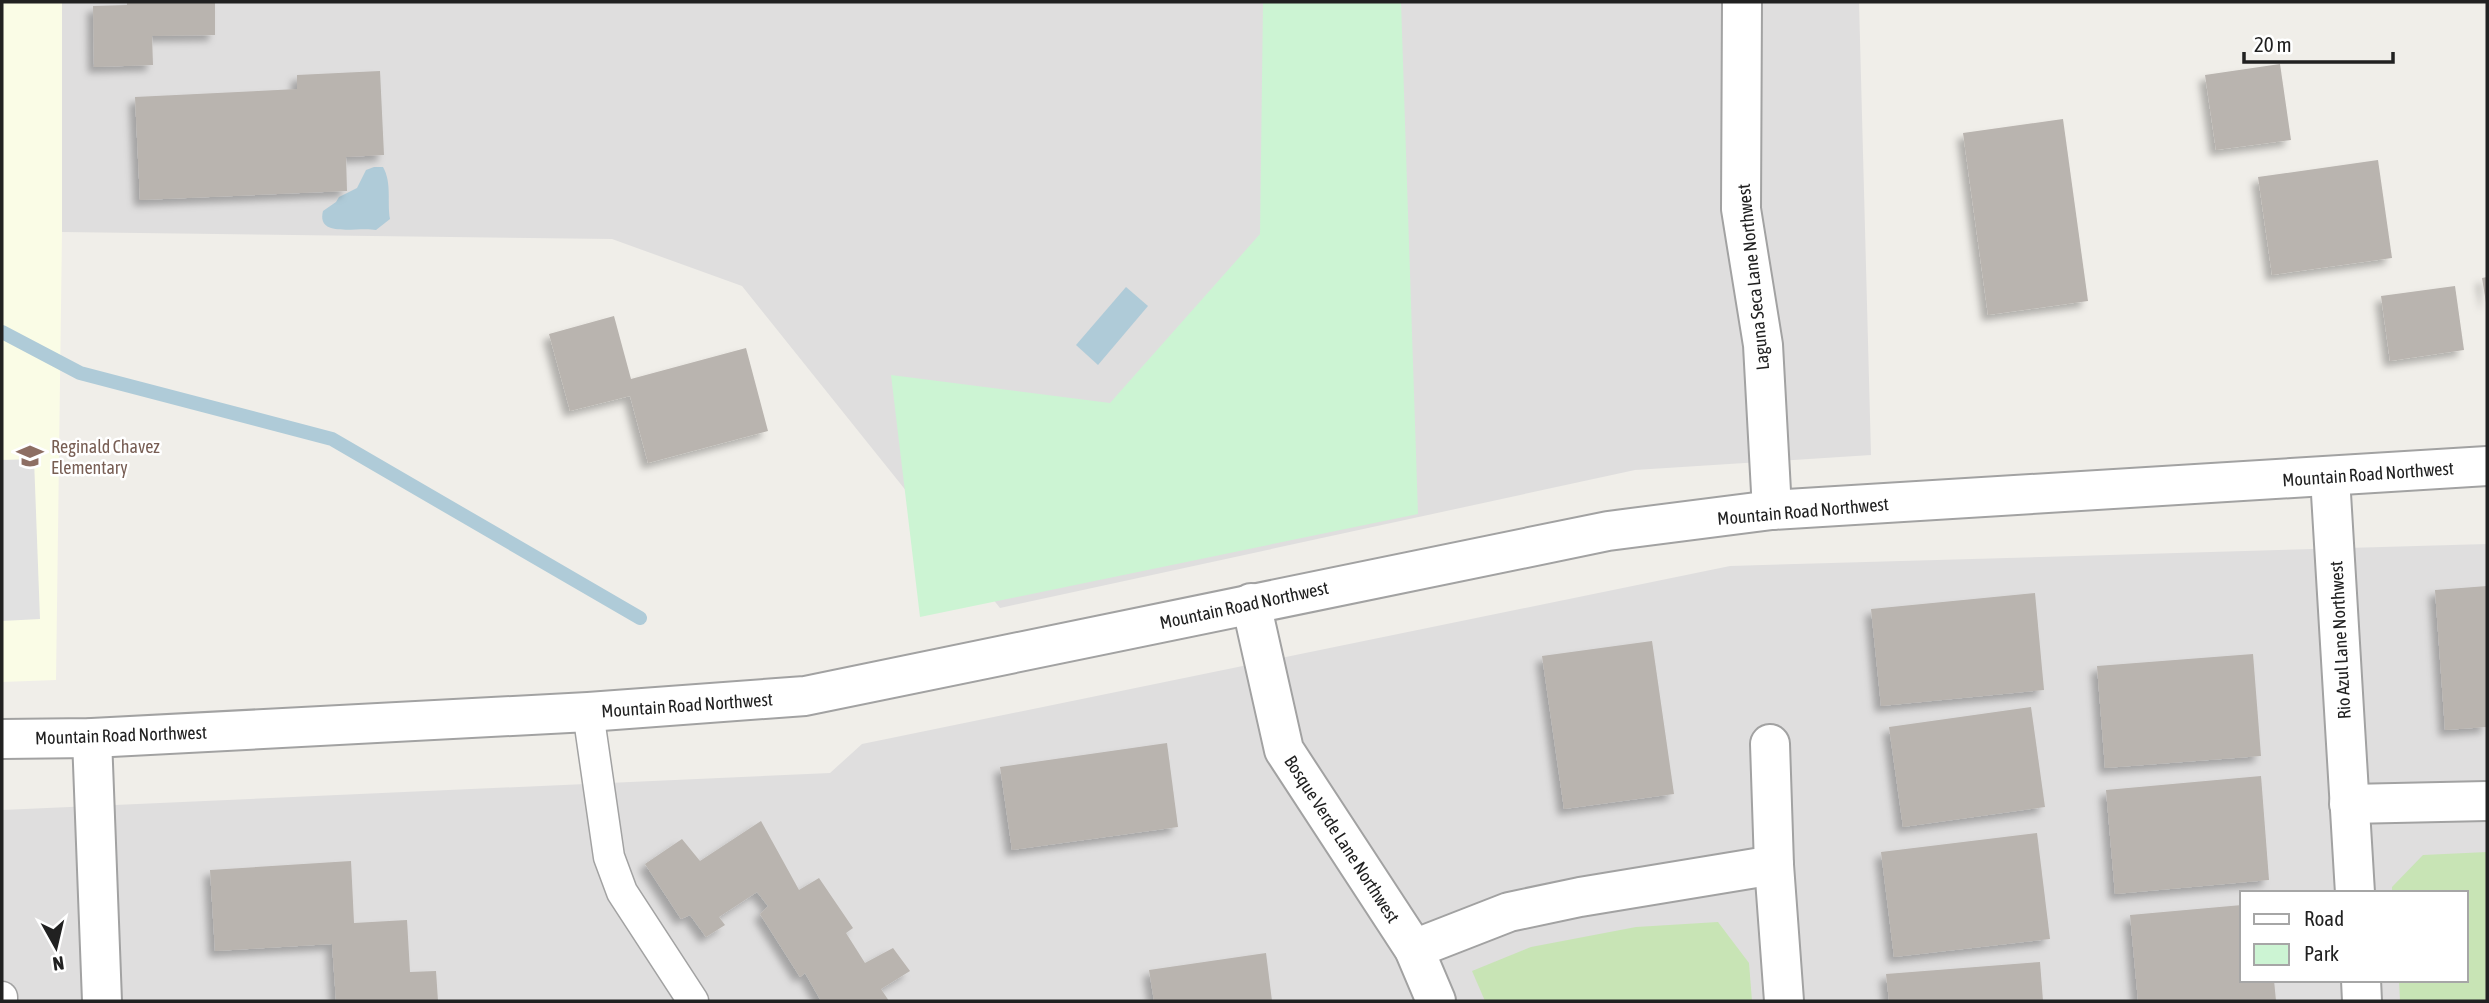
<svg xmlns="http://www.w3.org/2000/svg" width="2489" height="1003" font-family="'Asap Condensed',sans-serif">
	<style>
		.residential { fill: #dfdede; fill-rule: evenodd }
		.education { fill: #fafce6 }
		.grass { fill: #c8e4b5 }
		.park { fill: #ccf4d3 }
		.parking { fill: #e1e1e1 }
		.water { fill: #afcbd8 }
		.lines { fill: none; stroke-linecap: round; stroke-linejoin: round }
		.stream { stroke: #afcbd8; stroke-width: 14 }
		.building { fill: #b9b4af; filter: url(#shadow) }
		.service-casing { stroke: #a2a2a2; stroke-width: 33 }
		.minor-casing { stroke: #a2a2a2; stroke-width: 42 }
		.tertiary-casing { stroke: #a2a2a2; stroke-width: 42 }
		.service { stroke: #fff; stroke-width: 30 }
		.minor { stroke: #fff; stroke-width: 38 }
		.tertiary { stroke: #fff; stroke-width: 38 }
		.labels { text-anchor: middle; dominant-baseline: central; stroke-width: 5; stroke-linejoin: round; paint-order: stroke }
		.street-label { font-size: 18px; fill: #212121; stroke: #fff }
		.education-label { font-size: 18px; fill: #785e54; stroke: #fff; text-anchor: start }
	</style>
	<defs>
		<filter id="shadow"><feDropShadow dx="-6" dy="6" stdDeviation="3.5" flood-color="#0004"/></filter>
	</defs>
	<rect width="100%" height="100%" fill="#f0eee9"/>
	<g class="residential">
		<path d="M 62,2 L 1859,2 L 1871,455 L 1635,470 L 1000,608 L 742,286 L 612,239 L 62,232 Z"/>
		<path d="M 2487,544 L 2487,1001 L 2,1001 L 2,810 L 830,773 L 862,744 L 1730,566 ZM 2242,893 L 2466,893 L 2466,980 L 2242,980 Z"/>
	</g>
	<path class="education" d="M 2,2 L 62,2 L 62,232 L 56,680 L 2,682 Z"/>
	<g class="grass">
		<path d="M 2487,852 L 2487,1001 L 2400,1001 L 2399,980 L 2466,980 L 2466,893 L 2392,893 L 2392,887 L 2423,855 Z"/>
		<path d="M 1718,922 L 1749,963 L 1752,1001 L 1485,1001 L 1472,971 L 1531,947 L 1636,927 Z"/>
	</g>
	<path class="park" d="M 1263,2 L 1401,2 L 1418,514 L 920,617 L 891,375 L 1110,403 L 1260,234 Z"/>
	<path class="parking" d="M 34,459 L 40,619 L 2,621 L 2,460 Z"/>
	<g class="water">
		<path d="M 374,167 L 383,167 C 392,183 387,201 390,219 L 376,230 C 358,226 316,239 323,211 L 336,202 L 339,197 L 357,188 L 366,170 Z"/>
		<path d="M 1126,287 L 1148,306 L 1098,365 L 1076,345 Z"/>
	</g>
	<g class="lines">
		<path class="stream" d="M 2,332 L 80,373 L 332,439 L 640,618"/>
	</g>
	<g class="building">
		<path d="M 127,2 L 215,2 L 215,35 L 152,36 L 153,65 L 94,67 L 93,6 L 127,5 Z"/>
		<path d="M 2280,64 L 2291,140 L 2216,150 L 2205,75 Z"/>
		<path d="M 380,71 L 384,155 L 346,157 L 347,191 L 140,200 L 135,97 L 297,89 L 297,75 Z"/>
		<path d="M 2063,119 L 2088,301 L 1988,315 L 1963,133 Z"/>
		<path d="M 2378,160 L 2392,258 L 2272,275 L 2258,177 Z"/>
		<path d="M 2487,277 L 2487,303 L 2486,303 L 2482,278 Z"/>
		<path d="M 2455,286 L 2464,350 L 2390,361 L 2381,296 Z"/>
		<path d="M 614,316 L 631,379 L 746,348 L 768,431 L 648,463 L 630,396 L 570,411 L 549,334 Z"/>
		<path d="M 2487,586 L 2487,727 L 2445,730 L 2435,590 Z"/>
		<path d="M 2035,593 L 2044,690 L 1881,706 L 1871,609 Z"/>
		<path d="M 1652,641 L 1674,794 L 1564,809 L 1542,656 Z"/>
		<path d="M 2253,654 L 2261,756 L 2105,768 L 2097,666 Z"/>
		<path d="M 2031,707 L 2045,807 L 1903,827 L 1889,727 Z"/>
		<path d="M 1167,743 L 1178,827 L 1012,850 L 1000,767 Z"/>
		<path d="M 2261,776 L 2269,880 L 2115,894 L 2106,790 Z"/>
		<path d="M 761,821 L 799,890 L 819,878 L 853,928 L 846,933 L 865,963 L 893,948 L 910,971 L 881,989 L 889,1001 L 821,1001 L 805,973 L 800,977 L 760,914 L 768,906 L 757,892 L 719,917 L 725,925 L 706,937 L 690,915 L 681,919 L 645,864 L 682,839 L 700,861 Z"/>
		<path d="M 2037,833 L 2050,939 L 1894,957 L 1881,852 Z"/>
		<path d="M 351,861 L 354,923 L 407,920 L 410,972 L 436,971 L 438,1001 L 336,1001 L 332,944 L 215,951 L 210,870 Z"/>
		<path d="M 2242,905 L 2242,980 L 2274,980 L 2276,1001 L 2138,1001 L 2130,915 Z"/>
		<path d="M 1266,953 L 1272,1001 L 1154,1001 L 1149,970 Z"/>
		<path d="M 2040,962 L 2043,1001 L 1889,1001 L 1886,974 Z"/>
	</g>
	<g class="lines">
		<defs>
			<g id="service">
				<path d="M 588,712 L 609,857 L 622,892 L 693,1001"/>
				<path d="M 2,997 L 2,1001"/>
			</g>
			<g id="minor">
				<path d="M 1742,2 L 1741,209 L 1763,345 L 1772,510"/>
				<path d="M 2330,477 L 2355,893"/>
				<path d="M 1251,603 L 1284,750 L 1414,949 L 1436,1001"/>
				<path d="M 92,738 L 102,1001"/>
				<path d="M 1770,744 L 1774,865 L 1784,1001"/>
				<path d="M 2349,804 L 2487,801"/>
				<path d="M 1414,949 L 1509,912 L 1580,897 L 1774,865"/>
				<path d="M 2361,980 L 2362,1001"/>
			</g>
			<path id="tertiary" d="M 2,739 L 92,738 L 588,712 L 805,696 L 1608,531 L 1772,510 L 2487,466"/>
		</defs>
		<use href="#service" class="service-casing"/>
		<use href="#minor" class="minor-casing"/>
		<use href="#tertiary" class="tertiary-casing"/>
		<use href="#service" class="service"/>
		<use href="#minor" class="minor"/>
		<use href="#tertiary" class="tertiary"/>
	</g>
	<defs>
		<symbol id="school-bare" viewBox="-9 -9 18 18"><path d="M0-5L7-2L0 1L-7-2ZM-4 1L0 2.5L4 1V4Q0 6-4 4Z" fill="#8d6e63" stroke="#fff" stroke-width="2.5" paint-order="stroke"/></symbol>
	</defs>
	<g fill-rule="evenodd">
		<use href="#school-bare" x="11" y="437" width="38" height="38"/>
	</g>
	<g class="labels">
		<g class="street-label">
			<text transform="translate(1753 277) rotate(-96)">Laguna Seca Lane Northwest</text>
			<text transform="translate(2368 474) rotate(-4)">Mountain Road Northwest</text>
			<text transform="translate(1803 511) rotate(-5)">Mountain Road Northwest</text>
			<text transform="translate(1244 605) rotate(-12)">Mountain Road Northwest</text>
			<text transform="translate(2340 640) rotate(-93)">Rio Azul Lane Northwest</text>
			<text transform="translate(687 705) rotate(-4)">Mountain Road Northwest</text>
			<text transform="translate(121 735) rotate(-2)">Mountain Road Northwest</text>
			<text transform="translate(1342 839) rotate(57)">Bosque Verde Lane Northwest</text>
		</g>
		<g class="education-label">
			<text x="51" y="446">Reginald Chavez<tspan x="51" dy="21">Elementary</tspan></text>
		</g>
	</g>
	<rect width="2489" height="1003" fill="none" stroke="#212121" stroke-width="7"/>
	<rect x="2240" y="891" width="228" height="91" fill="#ffffff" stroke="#a6a6a6" stroke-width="2"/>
	<rect x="2254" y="914" width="35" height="10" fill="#ffffff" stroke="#a6a6a6" stroke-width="2"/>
	<text x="2304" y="926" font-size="21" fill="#212121">Road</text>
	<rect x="2254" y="944" width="35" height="21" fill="#ccf4d3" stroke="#a6a6a6" stroke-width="2"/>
	<text x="2304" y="961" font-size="21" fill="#212121">Park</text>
	<g transform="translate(56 947) rotate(172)" stroke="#ffffff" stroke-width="5" paint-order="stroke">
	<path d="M0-5L12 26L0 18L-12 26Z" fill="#212121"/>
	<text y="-10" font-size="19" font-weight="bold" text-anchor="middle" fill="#212121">N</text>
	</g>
	<path d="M2244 52v10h149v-10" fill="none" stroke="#212121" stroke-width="3.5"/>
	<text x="2254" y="52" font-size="21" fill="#212121" stroke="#ffffff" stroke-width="5" paint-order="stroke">20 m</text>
</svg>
